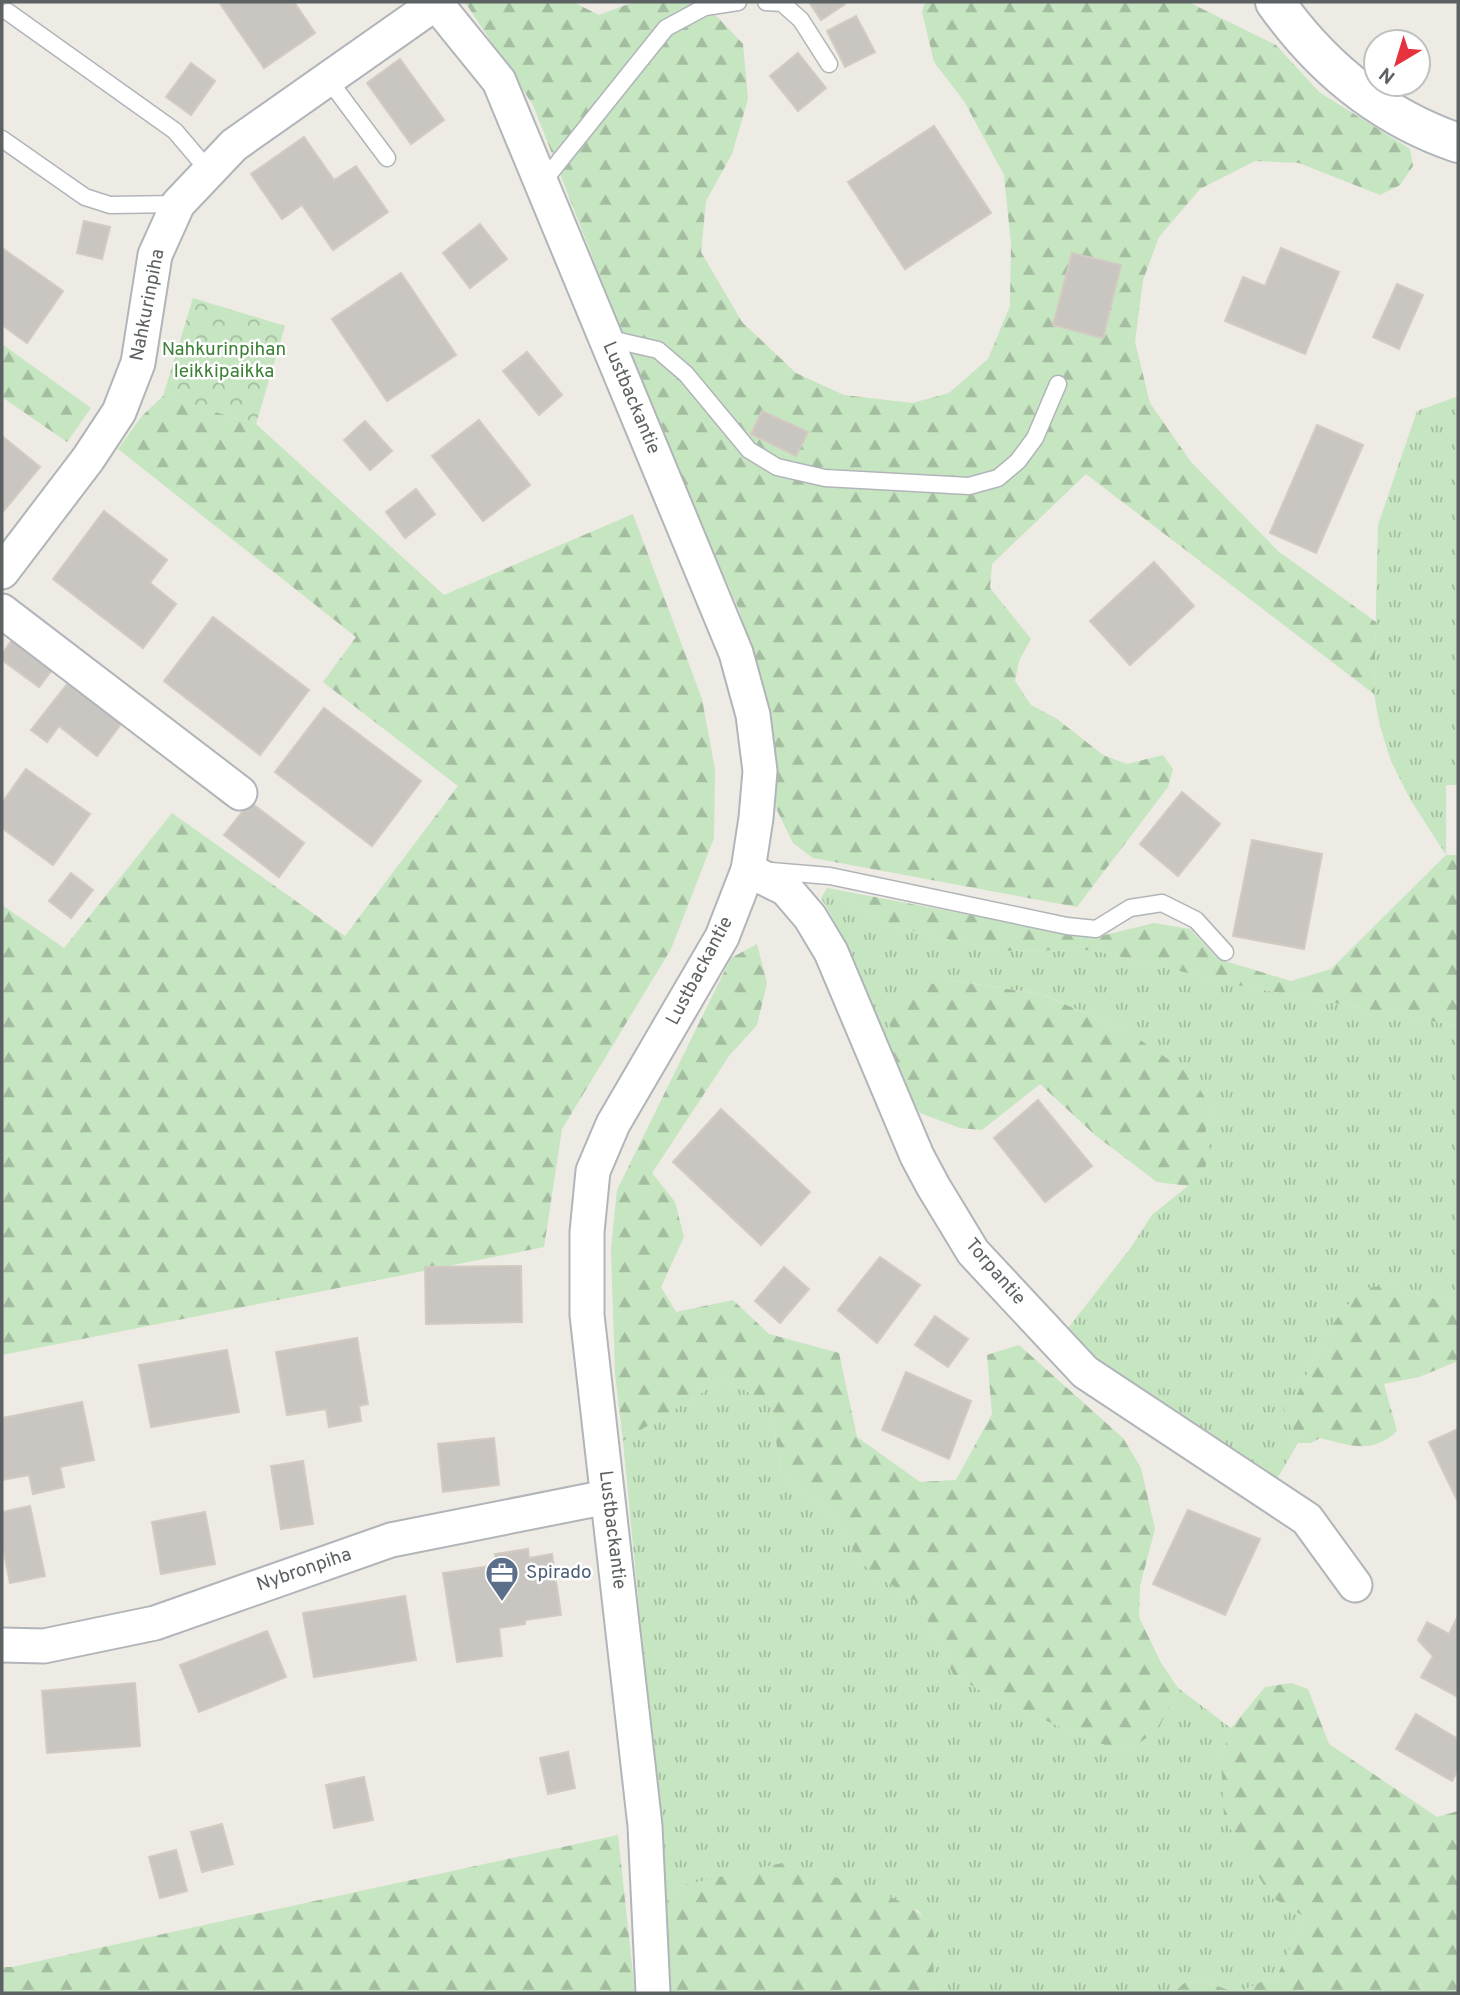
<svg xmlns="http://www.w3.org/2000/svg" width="1460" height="1995" font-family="Overpass,sans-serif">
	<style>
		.grass { fill: url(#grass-tufts) }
		.forest { fill: url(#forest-firs) }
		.park { fill: url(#park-crowns) }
		.building { fill: #c9c5c0; stroke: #d3cbc2; stroke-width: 2 }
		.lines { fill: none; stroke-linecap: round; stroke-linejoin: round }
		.lane-casing { stroke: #b1b5b9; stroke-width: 19 }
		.street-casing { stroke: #b1b5b9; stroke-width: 37 }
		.secondary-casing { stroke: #b0b5b9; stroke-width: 42 }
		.lane { stroke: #fff; stroke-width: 16 }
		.street { stroke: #fff; stroke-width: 33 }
		.secondary { stroke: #fff; stroke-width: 38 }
		.labels { text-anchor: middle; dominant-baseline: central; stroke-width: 5; stroke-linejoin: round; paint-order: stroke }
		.street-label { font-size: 19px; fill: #5c6164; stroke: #fff }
		.park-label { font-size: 19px; fill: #3d8136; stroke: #fff }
		.service-label { font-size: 19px; fill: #4e5e75; stroke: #fff; text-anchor: start }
	</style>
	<defs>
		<pattern id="grass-tufts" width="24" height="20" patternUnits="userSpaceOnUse" patternTransform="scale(1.75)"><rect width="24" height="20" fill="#c6e5c1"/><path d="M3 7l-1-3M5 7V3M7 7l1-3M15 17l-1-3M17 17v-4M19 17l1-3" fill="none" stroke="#a4bda0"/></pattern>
		<pattern id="forest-firs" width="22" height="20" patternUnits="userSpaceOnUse" patternTransform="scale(1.75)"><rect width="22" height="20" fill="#c6e5c1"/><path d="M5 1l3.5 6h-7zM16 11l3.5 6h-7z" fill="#a4bda0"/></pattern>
		<pattern id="park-crowns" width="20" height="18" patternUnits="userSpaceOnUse" patternTransform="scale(1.75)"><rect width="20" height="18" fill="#c6e5c1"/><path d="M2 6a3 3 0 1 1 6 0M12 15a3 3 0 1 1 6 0" fill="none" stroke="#a4bda0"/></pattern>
	</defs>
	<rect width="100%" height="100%" fill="#eeeae4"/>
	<g class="grass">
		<path d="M 1458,394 L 1458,785 L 1446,785 L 1446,855 L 1410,799 L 1391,761 L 1380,726 L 1374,694 L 1378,525 L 1417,411 L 1456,397 Z"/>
		<path d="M 827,888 L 888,925 L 998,951 L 1092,950 L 1237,985 L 1458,1026 L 1458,1306 L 1390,1285 L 1330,1328 L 1295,1398 L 1280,1402 L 1298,1443 L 1274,1484 L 1132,1394 L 1065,1332 L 1129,1250 L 1152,1215 L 1188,1186 L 1205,1169 L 1204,1137 L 1212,1109 L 1127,1031 L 1042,994 L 950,980 L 891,1015 L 888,1043 L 881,1039 C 865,991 848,942 821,898 Z"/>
		<path d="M 724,1379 L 770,1404 L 782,1478 L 829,1510 L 862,1564 L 921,1605 L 953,1674 L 996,1700 L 1124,1753 L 1158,1729 L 1178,1688 L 1231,1728 L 1221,1758 L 1271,1897 L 1305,1917 L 1278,1974 L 1238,1993 L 1191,1977 L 1173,1993 L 930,1993 L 934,1932 L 918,1910 L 693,1883 L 675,1887 L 667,1901 L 623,1441 Z"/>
	</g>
	<g class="forest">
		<path d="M 465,2 L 573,2 L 599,15 L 634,2 L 703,2 L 743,44 L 748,99 L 732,154 L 706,201 L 701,252 L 742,322 L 796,373 L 844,395 L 912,403 L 949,393 L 988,359 L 1010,306 L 1011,244 L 1004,175 L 964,101 L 934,62 L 922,12 L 925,2 L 1188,2 L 1276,45 L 1319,92 L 1410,149 L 1413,166 L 1400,185 L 1380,195 L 1299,163 L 1255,161 L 1200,189 L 1159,237 L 1143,280 L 1135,342 L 1150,403 L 1191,462 L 1278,551 L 1376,622 L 1374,694 L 1086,474 L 992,564 L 990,588 L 1031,639 L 1019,661 L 1015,681 L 1031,705 L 1057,719 L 1103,755 L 1127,764 L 1163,755 L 1173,769 L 1168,787 L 1077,907 L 813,858 L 793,843 L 774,804 L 766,724 L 740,612 L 659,427 L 533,105 Z"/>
		<path d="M 2,344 L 91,408 L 67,442 L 2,397 Z"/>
		<path d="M 163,396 L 256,424 L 444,595 L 633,514 L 702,699 L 715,769 L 714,838 L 671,949 L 562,1129 L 544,1247 L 2,1355 L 2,905 L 64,948 L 172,813 L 345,936 L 458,786 L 323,682 L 356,637 L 118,449 L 142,416 Z"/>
		<path d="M 1446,855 L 1458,855 L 1458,1026 L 1237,985 L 1092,950 L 998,951 L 888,925 L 827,888 L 1093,938 L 1154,923 L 1190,929 L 1218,959 L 1291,981 L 1331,969 Z"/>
		<path d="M 757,944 L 767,983 L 757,1025 L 729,1056 L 652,1173 L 675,1202 L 684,1237 L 661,1287 L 676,1312 L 733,1300 L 769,1334 L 839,1353 L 857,1437 L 920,1482 L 956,1480 L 992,1414 L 987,1355 L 1019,1345 L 1123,1438 L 1141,1468 L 1155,1529 L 1140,1586 L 1139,1617 L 1161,1663 L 1178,1688 L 1158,1730 L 1124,1753 L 996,1700 L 953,1674 L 921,1605 L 862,1564 L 829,1510 L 782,1478 L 770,1404 L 724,1379 L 623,1441 L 615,1374 L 611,1249 L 617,1190 L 731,958 Z"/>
		<path d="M 949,980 L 1041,994 L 1127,1031 L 1191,1075 L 1212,1109 L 1204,1137 L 1210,1148 L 1205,1169 L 1188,1186 L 1157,1182 L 1095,1135 L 1040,1084 L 982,1130 L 960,1128 L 920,1113 L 892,1068 L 881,1039 L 888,1042 L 891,1015 L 905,990 Z"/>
		<path d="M 1390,1285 L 1458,1306 L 1458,1361 L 1419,1377 L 1384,1384 L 1397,1431 C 1372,1455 1350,1445 1320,1438 L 1311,1443 L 1298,1443 L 1280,1402 L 1295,1398 L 1330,1328 L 1360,1289 Z"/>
		<path d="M 1291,1683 L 1308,1689 L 1329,1744 L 1437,1817 L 1458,1811 L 1458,1993 L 1238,1993 L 1278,1974 L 1305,1917 L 1271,1897 L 1224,1818 L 1221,1758 L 1231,1728 L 1265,1687 Z"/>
		<path d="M 618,1835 L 635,1993 L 2,1993 L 2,1967 L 12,1967 Z"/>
		<path d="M 782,1863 C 815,1872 926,1896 934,1934 C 936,1947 931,1979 930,1993 L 670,1993 L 667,1901 L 675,1887 Z"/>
		<path d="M 1191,1977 L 1238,1993 L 1173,1993 Z"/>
	</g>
	<path class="park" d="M 193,298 L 285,326 L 256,424 L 163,396 Z"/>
	<g class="building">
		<path d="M 219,2 L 294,2 L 315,33 L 264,68 Z"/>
		<path d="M 809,2 L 843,2 L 845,4 L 821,20 Z"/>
		<path d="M 856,16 L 875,52 L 845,67 L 827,31 Z"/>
		<path d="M 798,53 L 826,88 L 798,111 L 770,76 Z"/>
		<path d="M 400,59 L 444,120 L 411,144 L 367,83 Z"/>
		<path d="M 191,63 L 215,81 L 191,115 L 166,97 Z"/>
		<path d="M 934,126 L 991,213 L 905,269 L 848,182 Z"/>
		<path d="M 304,137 L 334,180 L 356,166 L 388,212 L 333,250 L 302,205 L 282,219 L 251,174 Z"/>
		<path d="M 84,221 L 110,227 L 102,259 L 77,253 Z"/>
		<path d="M 480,224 L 507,259 L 470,288 L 443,253 Z"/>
		<path d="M 2,248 L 63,291 L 27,343 L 2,325 Z"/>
		<path d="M 1281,248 L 1339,272 L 1305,354 L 1225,321 L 1243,277 L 1265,286 Z"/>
		<path d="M 1072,253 L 1121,265 L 1103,338 L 1053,325 Z"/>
		<path d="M 401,273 L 456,355 L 387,401 L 332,319 Z"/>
		<path d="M 1397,284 L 1423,295 L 1399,349 L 1373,337 Z"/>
		<path d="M 527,352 L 562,395 L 539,415 L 503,371 Z"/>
		<path d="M 762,411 L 808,432 L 796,456 L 751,434 Z"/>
		<path d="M 479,420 L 530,485 L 483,521 L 432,456 Z"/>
		<path d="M 365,421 L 392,451 L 370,470 L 344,440 Z"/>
		<path d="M 1317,425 L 1363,445 L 1316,553 L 1270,533 Z"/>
		<path d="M 2,436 L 40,467 L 2,513 Z"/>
		<path d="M 416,489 L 435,514 L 405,538 L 386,512 Z"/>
		<path d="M 104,511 L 167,560 L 150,583 L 176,604 L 143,648 L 53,579 Z"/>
		<path d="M 1154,562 L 1194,606 L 1130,665 L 1090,621 Z"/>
		<path d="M 213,617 L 309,690 L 260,755 L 164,681 Z"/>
		<path d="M 14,637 L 55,666 L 39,687 L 2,660 L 2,654 Z"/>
		<path d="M 68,683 L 121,724 L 97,756 L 59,726 L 47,742 L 31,730 Z"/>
		<path d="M 324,708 L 421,781 L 372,846 L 275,772 Z"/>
		<path d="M 26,769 L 90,814 L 53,865 L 2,828 L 2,803 Z"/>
		<path d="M 1182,792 L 1220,824 L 1178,876 L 1140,844 Z"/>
		<path d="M 250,802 L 304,843 L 279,877 L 224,835 Z"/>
		<path d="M 1252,840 L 1322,854 L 1304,949 L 1233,936 Z"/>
		<path d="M 71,873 L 93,890 L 71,918 L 49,901 Z"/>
		<path d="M 1038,1100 L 1092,1166 L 1045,1202 L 994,1138 Z"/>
		<path d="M 721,1109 L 810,1192 L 761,1245 L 673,1162 Z"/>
		<path d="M 880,1257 L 920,1285 L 877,1343 L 838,1310 Z"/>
		<path d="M 521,1266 L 522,1322 L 426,1324 L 425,1267 Z"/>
		<path d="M 784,1267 L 809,1289 L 780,1323 L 755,1301 Z"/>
		<path d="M 935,1316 L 968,1339 L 948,1367 L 915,1345 Z"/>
		<path d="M 357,1338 L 368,1404 L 359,1406 L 361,1421 L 329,1427 L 326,1409 L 287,1415 L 276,1352 Z"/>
		<path d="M 227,1350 L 239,1412 L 151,1427 L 139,1365 Z"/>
		<path d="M 906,1372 L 971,1401 L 949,1459 L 882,1430 Z"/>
		<path d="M 82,1402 L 94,1460 L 60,1467 L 64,1487 L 33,1494 L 29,1475 L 2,1480 L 2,1418 Z"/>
		<path d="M 1458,1429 L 1458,1502 L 1429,1442 Z"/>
		<path d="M 494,1438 L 499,1485 L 443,1492 L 438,1444 Z"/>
		<path d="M 303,1461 L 313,1524 L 281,1529 L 271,1466 Z"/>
		<path d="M 30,1506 L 45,1576 L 10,1583 L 2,1544 L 2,1512 Z"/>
		<path d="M 1188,1510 L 1260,1539 L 1225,1615 L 1153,1584 Z"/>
		<path d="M 205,1512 L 215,1564 L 161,1574 L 152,1522 Z"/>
		<path d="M 528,1549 L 529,1558 L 552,1554 L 561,1615 L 525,1620 L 525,1624 L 499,1628 L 502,1656 L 457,1662 L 443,1573 L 497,1565 L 495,1554 Z"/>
		<path d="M 405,1596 L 416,1660 L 314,1677 L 303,1613 Z"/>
		<path d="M 1458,1616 L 1458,1697 L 1421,1677 L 1433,1656 L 1418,1640 L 1427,1622 L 1449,1634 Z"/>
		<path d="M 267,1631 L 286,1677 L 199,1712 L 180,1665 Z"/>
		<path d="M 135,1683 L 140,1746 L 47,1753 L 42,1691 Z"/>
		<path d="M 1416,1714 L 1458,1739 L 1458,1770 L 1452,1781 L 1396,1749 Z"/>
		<path d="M 568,1752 L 575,1788 L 548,1794 L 540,1758 Z"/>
		<path d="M 364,1777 L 373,1820 L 334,1828 L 326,1785 Z"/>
		<path d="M 222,1824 L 233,1864 L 202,1872 L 191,1832 Z"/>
		<path d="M 176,1850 L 187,1891 L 160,1898 L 149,1857 Z"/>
	</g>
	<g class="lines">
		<defs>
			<g id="lane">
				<path d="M 766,2 L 782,3 L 801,20 L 829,64"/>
				<path d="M 8,12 L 175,131 L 209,171"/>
				<path d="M 328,79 L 387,158"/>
				<path d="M 2,139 L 85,197 L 110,205 L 178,204"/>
				<path d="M 541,184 L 666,28 L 705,7 L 738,2"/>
				<path d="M 606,338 L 658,350 L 686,374 L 749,450 L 777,467 L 825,478 L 969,486 L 998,478 L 1018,461 L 1035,438 L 1058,384"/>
				<path d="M 771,871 L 830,876 L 1067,926 L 1096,929 L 1130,908 L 1162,903 L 1196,920 L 1225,952"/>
			</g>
			<g id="street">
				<path d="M 435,2 L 499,81 L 736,653 L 753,715 L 760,771 L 756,818 L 748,870 L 722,937 L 613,1124 L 593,1171 L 587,1232 L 587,1315 L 645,1826 L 653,1993"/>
				<path d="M 2,572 L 88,459 L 119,412 L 138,363 L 155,255 L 178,204 L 234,145 L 436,3"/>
				<path d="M 2,611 L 240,793"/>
				<path d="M 748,870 L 786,889 L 810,917 L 831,952 L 917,1156 L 933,1186 L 973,1252 L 1085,1372 L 1307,1519 L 1355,1585"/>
				<path d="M 2,1645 L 44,1646 L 155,1623 L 391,1540 L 607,1497"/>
			</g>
			<path id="secondary" d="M 1275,2 C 1321,67 1382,117 1458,143"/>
		</defs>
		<use href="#lane" class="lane-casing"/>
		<use href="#street" class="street-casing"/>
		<use href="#secondary" class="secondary-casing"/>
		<use href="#lane" class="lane"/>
		<use href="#street" class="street"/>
		<use href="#secondary" class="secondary"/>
	</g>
	<defs>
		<symbol id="office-pin" viewBox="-11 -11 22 30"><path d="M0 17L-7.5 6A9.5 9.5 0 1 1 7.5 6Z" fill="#5c6f8a" stroke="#fff"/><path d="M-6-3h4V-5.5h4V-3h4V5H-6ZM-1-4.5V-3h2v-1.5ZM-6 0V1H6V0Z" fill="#fff"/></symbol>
	</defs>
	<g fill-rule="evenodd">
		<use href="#office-pin" x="483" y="1554" width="38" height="52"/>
	</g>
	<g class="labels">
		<g class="street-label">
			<text transform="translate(148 305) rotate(-79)">Nahkurinpiha</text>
			<text transform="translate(631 398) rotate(67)">Lustbackantie</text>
			<text transform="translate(700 971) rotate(-62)">Lustbackantie</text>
			<text transform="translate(995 1272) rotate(49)">Torpantie</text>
			<text transform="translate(612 1530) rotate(83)">Lustbackantie</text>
			<text transform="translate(304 1570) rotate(-19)">Nybronpiha</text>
		</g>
		<g class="park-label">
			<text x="224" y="350">Nahkurinpihan<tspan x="224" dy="22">leikkipaikka</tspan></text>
		</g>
		<g class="service-label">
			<text x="526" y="1573">Spirado</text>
		</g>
	</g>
	<rect width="1460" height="1995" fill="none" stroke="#5c6164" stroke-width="7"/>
	<g transform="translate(1397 63) rotate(218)"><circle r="33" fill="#ffffff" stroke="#bec0c1" stroke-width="2"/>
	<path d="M0-5L12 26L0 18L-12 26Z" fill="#e6323d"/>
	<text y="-10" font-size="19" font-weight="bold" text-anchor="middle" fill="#5c6164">N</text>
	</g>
</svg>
